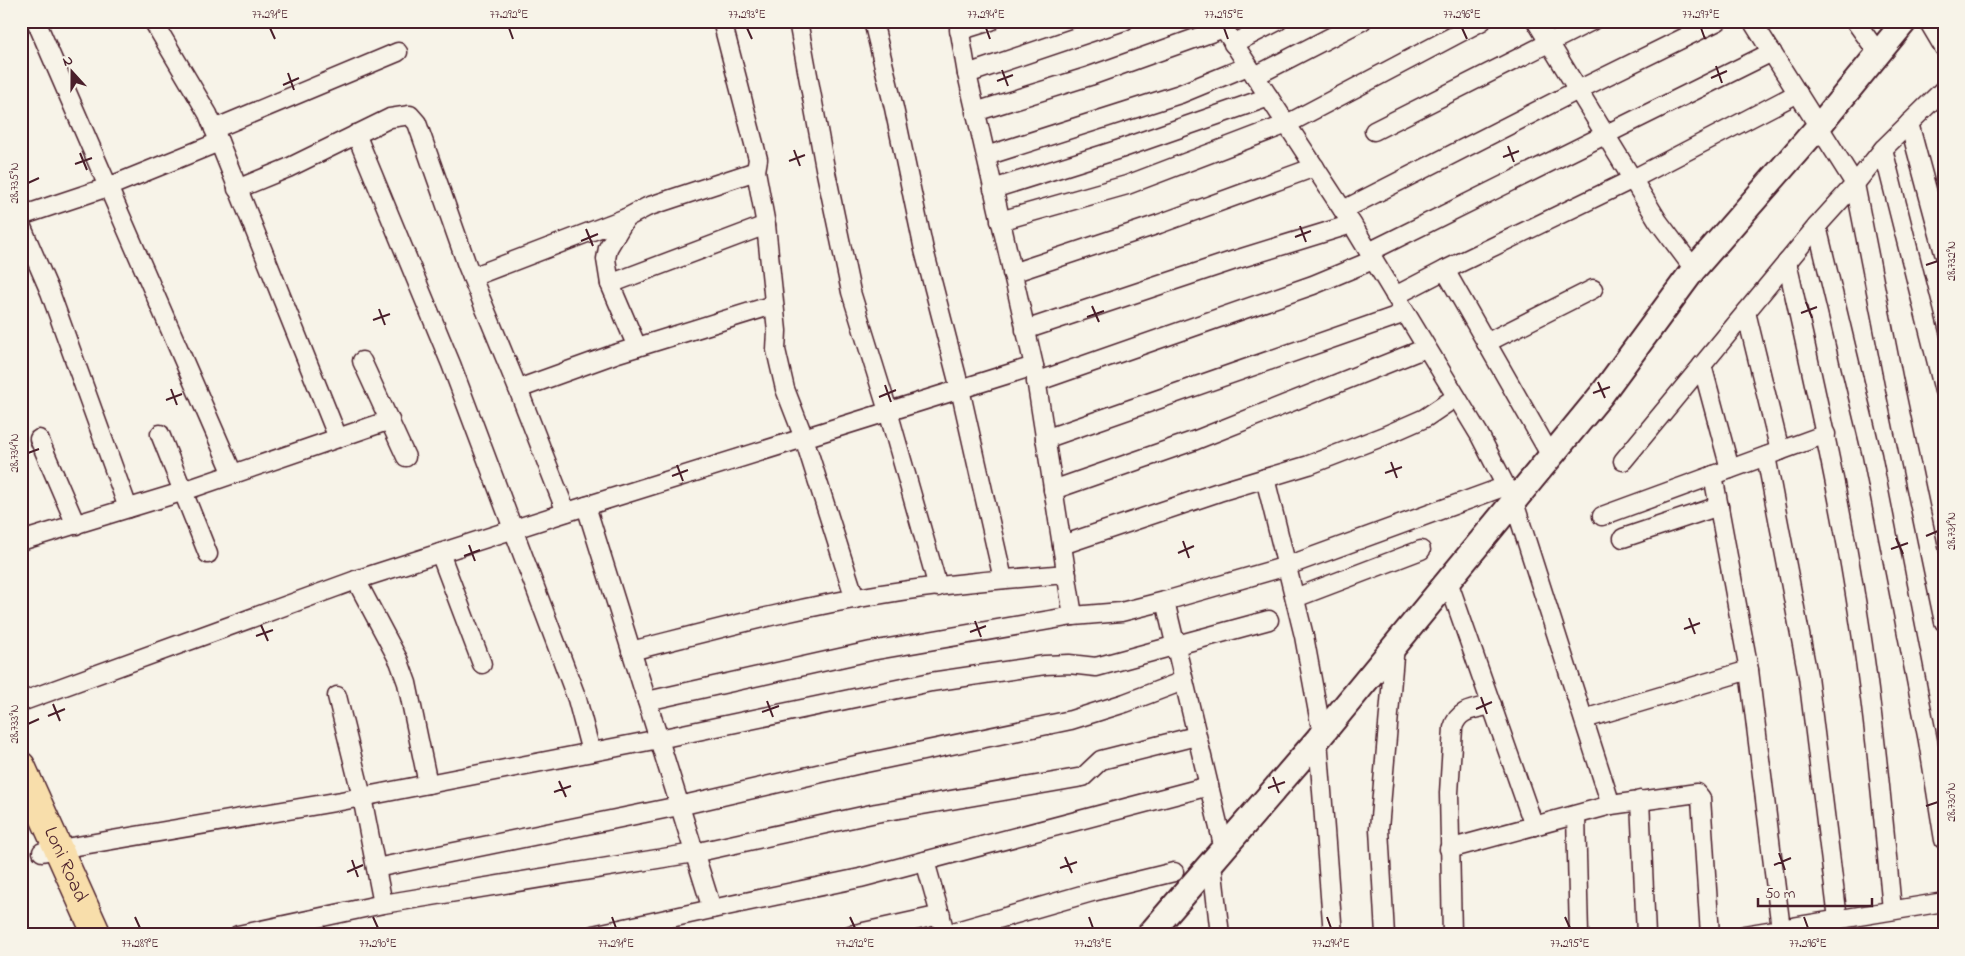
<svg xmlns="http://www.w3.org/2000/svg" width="1965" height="956" font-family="'Indie Flower',sans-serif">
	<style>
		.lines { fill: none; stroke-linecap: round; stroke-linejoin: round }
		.street-casing { stroke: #4a1f2b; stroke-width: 21 }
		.secondary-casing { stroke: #4a1f2b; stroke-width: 28 }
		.highway-casing { stroke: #4a1f2b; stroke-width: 31 }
		.street { stroke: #f7f3e8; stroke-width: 18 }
		.secondary { stroke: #f7f3e8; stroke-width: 24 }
		.highway { stroke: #f8deab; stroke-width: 28 }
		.ticks { fill: none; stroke: #4a1f2b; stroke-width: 2 }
		.labels { text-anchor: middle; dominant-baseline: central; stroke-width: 5; stroke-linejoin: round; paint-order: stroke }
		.street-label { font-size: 20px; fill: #4a1f2b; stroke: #f7f3e8 }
		.neatline { fill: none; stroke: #4a1f2b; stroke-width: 2 }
		.ticks-label { font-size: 12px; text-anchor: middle; fill: #4a1f2b }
	</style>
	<rect width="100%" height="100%" fill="#f7f3e8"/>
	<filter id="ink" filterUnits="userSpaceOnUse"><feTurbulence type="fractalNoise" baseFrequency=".02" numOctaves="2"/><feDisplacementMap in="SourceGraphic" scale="10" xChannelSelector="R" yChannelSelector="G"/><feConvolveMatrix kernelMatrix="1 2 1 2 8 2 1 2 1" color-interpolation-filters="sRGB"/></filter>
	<g filter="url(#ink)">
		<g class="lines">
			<defs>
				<g id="street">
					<path d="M 36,21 L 233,474"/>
					<path d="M 153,21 L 208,114 L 338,438 L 390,420"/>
					<path d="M 722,21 L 758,159 L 756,171 L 766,225 L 777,331 L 776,350 L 785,389 L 804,438 L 855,599"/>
					<path d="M 798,21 L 825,168 L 851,292 L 888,411 L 938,587"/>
					<path d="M 873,21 L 894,108 L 924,250 L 960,389 L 1003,579"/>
					<path d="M 1219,21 L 1352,224 L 1479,434 L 1514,502 L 1611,805"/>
					<path d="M 1536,21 L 1658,221 L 1694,269"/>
					<path d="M 1752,21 L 1855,184 L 1894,383 L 1944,622"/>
					<path d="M 1855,21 L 1878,53"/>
					<path d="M 1928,21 L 1944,48"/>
					<path d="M 959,31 L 991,21"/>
					<path d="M 1233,44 L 1278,21"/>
					<path d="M 967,74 L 1124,21"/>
					<path d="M 1255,76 L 1362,21"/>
					<path d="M 975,112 L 1090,76 L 1224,28"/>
					<path d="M 1909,123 L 1944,253"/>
					<path d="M 214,129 L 398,52"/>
					<path d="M 1374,131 L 1592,21"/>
					<path d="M 356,134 L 451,364 L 577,699 L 591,752"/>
					<path d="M 1883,149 L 1944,391"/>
					<path d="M 986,156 L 1180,94 L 1248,66"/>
					<path d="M 237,189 L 288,168 L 390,118 L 410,115 L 417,123 L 467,265 L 518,389 L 566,512"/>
					<path d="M 993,189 L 1120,149 L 1269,97"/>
					<path d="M 1343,210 L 1578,90 L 1718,21"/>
					<path d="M 21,216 L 108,187 L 219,142"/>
					<path d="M 1000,221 L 1127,185 L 1287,124 L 1482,21"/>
					<path d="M 21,225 L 50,292 L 128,508"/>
					<path d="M 1817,226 L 1872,455 L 1928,741 L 1944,840"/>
					<path d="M 1369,252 L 1772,52"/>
					<path d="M 1787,262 C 1811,370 1836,478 1854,588 C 1872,695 1882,802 1892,910"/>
					<path d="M 1445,270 L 1551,456"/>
					<path d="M 1012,273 L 1159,224 L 1315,167"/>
					<path d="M 472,277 L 626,218"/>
					<path d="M 610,284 L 766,225"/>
					<path d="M 1395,296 L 1445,270 L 1633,179 L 1798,93"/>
					<path d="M 1746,312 L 1780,451"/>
					<path d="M 1025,330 L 1235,260 L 1352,224"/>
					<path d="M 1486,343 L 1593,289"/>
					<path d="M 637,347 L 610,284 L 606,259 L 608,248 L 626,218 L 647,207 L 756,171"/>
					<path d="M 362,361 L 406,457"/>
					<path d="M 1702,365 L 1730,469"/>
					<path d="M 1034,366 L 1073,616 L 1121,612 L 1165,601 L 1224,849"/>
					<path d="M 1036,382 L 1313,285 L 1373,260"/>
					<path d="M 518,389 L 615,354 L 773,305"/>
					<path d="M 160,434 L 208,554"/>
					<path d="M 39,439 L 76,525"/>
					<path d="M 1045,439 L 1405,313"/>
					<path d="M 1766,456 L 1808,676 L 1838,919"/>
					<path d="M 1623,461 L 1817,226 L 1855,184 L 1883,149 L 1944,89"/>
					<path d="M 1713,475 L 1749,670 L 1781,929"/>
					<path d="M 1265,478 L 1304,636 L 1322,734"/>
					<path d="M 1053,490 L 1196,440 L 1426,348"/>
					<path d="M 586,506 L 712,909 L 860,878 L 1209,786"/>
					<path d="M 1602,516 L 1826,434"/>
					<path d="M 1623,538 L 1719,506"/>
					<path d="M 21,541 L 175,494 L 338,438"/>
					<path d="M 1062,545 L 1219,492 L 1309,465 L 1384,436 L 1425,418 L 1456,397"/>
					<path d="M 440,553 L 482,664"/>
					<path d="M 356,580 L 399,661 L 407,683 L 428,784"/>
					<path d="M 1448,581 L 1534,826"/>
					<path d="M 1295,598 L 1421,550"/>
					<path d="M 1165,601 L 1287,566 L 1506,486"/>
					<path d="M 631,651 C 714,630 798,607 882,594 C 943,584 1005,579 1067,574"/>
					<path d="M 337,696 L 362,797 L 383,904"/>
					<path d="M 647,701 L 871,651 L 1073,616"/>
					<path d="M 21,702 L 356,580 L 586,506 L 1034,366 L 967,74 L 958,21"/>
					<path d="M 1584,719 L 1749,670"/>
					<path d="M 1318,739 L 1333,935"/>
					<path d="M 1640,800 L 1646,935"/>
					<path d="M 1576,815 L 1579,935"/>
					<path d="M 1449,849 L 1611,805 L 1697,793 L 1701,798 L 1710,935"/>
					<path d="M 42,852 L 341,801 L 659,739 L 931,682 L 1045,665 L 1069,664 L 1096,667 L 1269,620"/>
					<path d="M 925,861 L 943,925"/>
					<path d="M 1212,864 L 1220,935"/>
					<path d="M 376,868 L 679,806 L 856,765 L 1071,720 L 1125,703 L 1183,681"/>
					<path d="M 946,934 L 1092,892 L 1174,872"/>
					<path d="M 238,935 L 383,904 L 694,853 L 876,813 L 1083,777 L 1101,760 L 1196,736"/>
					<path d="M 593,935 L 712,909"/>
					<path d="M 850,935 L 941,915"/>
					<path d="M 1385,935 L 1379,829 L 1395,645"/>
					<path d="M 1452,935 L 1449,793 L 1453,728 C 1458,709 1475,709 1492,705"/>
					<path d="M 1744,935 L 1944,902"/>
				</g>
				<path id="secondary" d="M 1149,935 L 1318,739 L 1602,394 L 1694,269 L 1819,126 L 1905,21"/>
				<g id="highway">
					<path id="s1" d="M 21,766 L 97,935"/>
				</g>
			</defs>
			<use href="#street" class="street-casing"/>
			<use href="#secondary" class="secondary-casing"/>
			<use href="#highway" class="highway-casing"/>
			<use href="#street" class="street"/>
			<use href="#secondary" class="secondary"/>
			<use href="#highway" class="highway"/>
		</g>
	</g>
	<path class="ticks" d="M 270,28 L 275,39M 509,28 L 513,39M 747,28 L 752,39M 986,28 L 990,39M 1224,28 L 1228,39M 1462,28 L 1467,39M 1701,28 L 1705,39M 1716,66 L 1722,83M 1002,70 L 1008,86M 288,73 L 294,90M 1711,78 L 1727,71M 997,81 L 1013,75M 283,85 L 299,78M 1508,146 L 1514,162M 794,150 L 800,166M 80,153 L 87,170M 1503,157 L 1519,151M 789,161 L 805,155M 75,164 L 92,158M 28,183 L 39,178M 1300,226 L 1306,242M 586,229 L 593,246M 1295,237 L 1311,231M 581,241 L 598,234M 1926,265 L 1938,261M 1806,302 L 1812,318M 1092,306 L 1099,322M 379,309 L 385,325M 1801,313 L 1817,307M 1087,317 L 1104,311M 373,320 L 390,314M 1598,382 L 1605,398M 885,385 L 891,402M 171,389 L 177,405M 1593,393 L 1610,387M 879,397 L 896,390M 166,400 L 182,394M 28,453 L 39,449M 1391,462 L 1397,478M 677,465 L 683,481M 1385,473 L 1402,467M 672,476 L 688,470M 1926,536 L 1938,531M 1896,538 L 1903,554M 1183,541 L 1189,558M 469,545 L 475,561M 1891,549 L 1908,543M 1178,553 L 1194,546M 464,556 L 480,550M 1689,618 L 1695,634M 975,621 L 981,637M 261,625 L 268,641M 1684,629 L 1700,623M 970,632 L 986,626M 256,636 L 273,630M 1481,697 L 1487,714M 767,701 L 773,717M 53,704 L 60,721M 1476,709 L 1492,702M 762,712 L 779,706M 48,716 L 65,709M 28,724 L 39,719M 1273,777 L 1279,793M 559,781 L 566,797M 1268,788 L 1285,782M 554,792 L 571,786M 1926,806 L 1938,802M 1779,853 L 1785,870M 1065,857 L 1072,873M 352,860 L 358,877M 1774,865 L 1791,858M 1060,868 L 1077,862M 347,872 L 363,865M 135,917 L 140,928M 373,917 L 378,928M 612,917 L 616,928M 850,917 L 855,928M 1089,917 L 1093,928M 1327,917 L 1331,928M 1565,917 L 1570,928M 1804,917 L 1808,928"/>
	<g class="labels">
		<g class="street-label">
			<text stroke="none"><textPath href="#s1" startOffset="108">Loni Road</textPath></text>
		</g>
	</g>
	<rect width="1965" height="956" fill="none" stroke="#f7f3e8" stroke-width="55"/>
	<g transform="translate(72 72) rotate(339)" stroke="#f7f3e8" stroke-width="4" paint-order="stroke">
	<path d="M0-4L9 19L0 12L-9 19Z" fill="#4a1f2b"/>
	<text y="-8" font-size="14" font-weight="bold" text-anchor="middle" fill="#4a1f2b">N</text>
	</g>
	<path d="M1758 898v8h114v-8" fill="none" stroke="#4a1f2b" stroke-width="2.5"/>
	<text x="1765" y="898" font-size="15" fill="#4a1f2b" stroke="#f7f3e8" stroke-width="4" paint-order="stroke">50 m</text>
	<rect x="28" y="28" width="1910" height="900" class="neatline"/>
	<g class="ticks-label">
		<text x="270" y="18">77.291°E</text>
		<text x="509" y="18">77.292°E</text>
		<text x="747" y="18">77.293°E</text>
		<text x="986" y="18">77.294°E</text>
		<text x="1224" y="18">77.295°E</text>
		<text x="1462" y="18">77.296°E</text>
		<text x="1701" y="18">77.297°E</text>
		<text transform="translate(14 183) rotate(-90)" y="4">28.735°N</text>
		<text transform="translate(1951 261) rotate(-90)" y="4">28.732°N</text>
		<text transform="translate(14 453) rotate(-90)" y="4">28.734°N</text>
		<text transform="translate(1951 531) rotate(-90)" y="4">28.731°N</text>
		<text transform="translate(14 724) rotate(-90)" y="4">28.733°N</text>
		<text transform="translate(1951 802) rotate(-90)" y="4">28.730°N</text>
		<text x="140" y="947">77.289°E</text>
		<text x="378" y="947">77.290°E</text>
		<text x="616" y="947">77.291°E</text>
		<text x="855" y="947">77.292°E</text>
		<text x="1093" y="947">77.293°E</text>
		<text x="1331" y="947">77.294°E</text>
		<text x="1570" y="947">77.295°E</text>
		<text x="1808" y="947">77.296°E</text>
	</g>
</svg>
